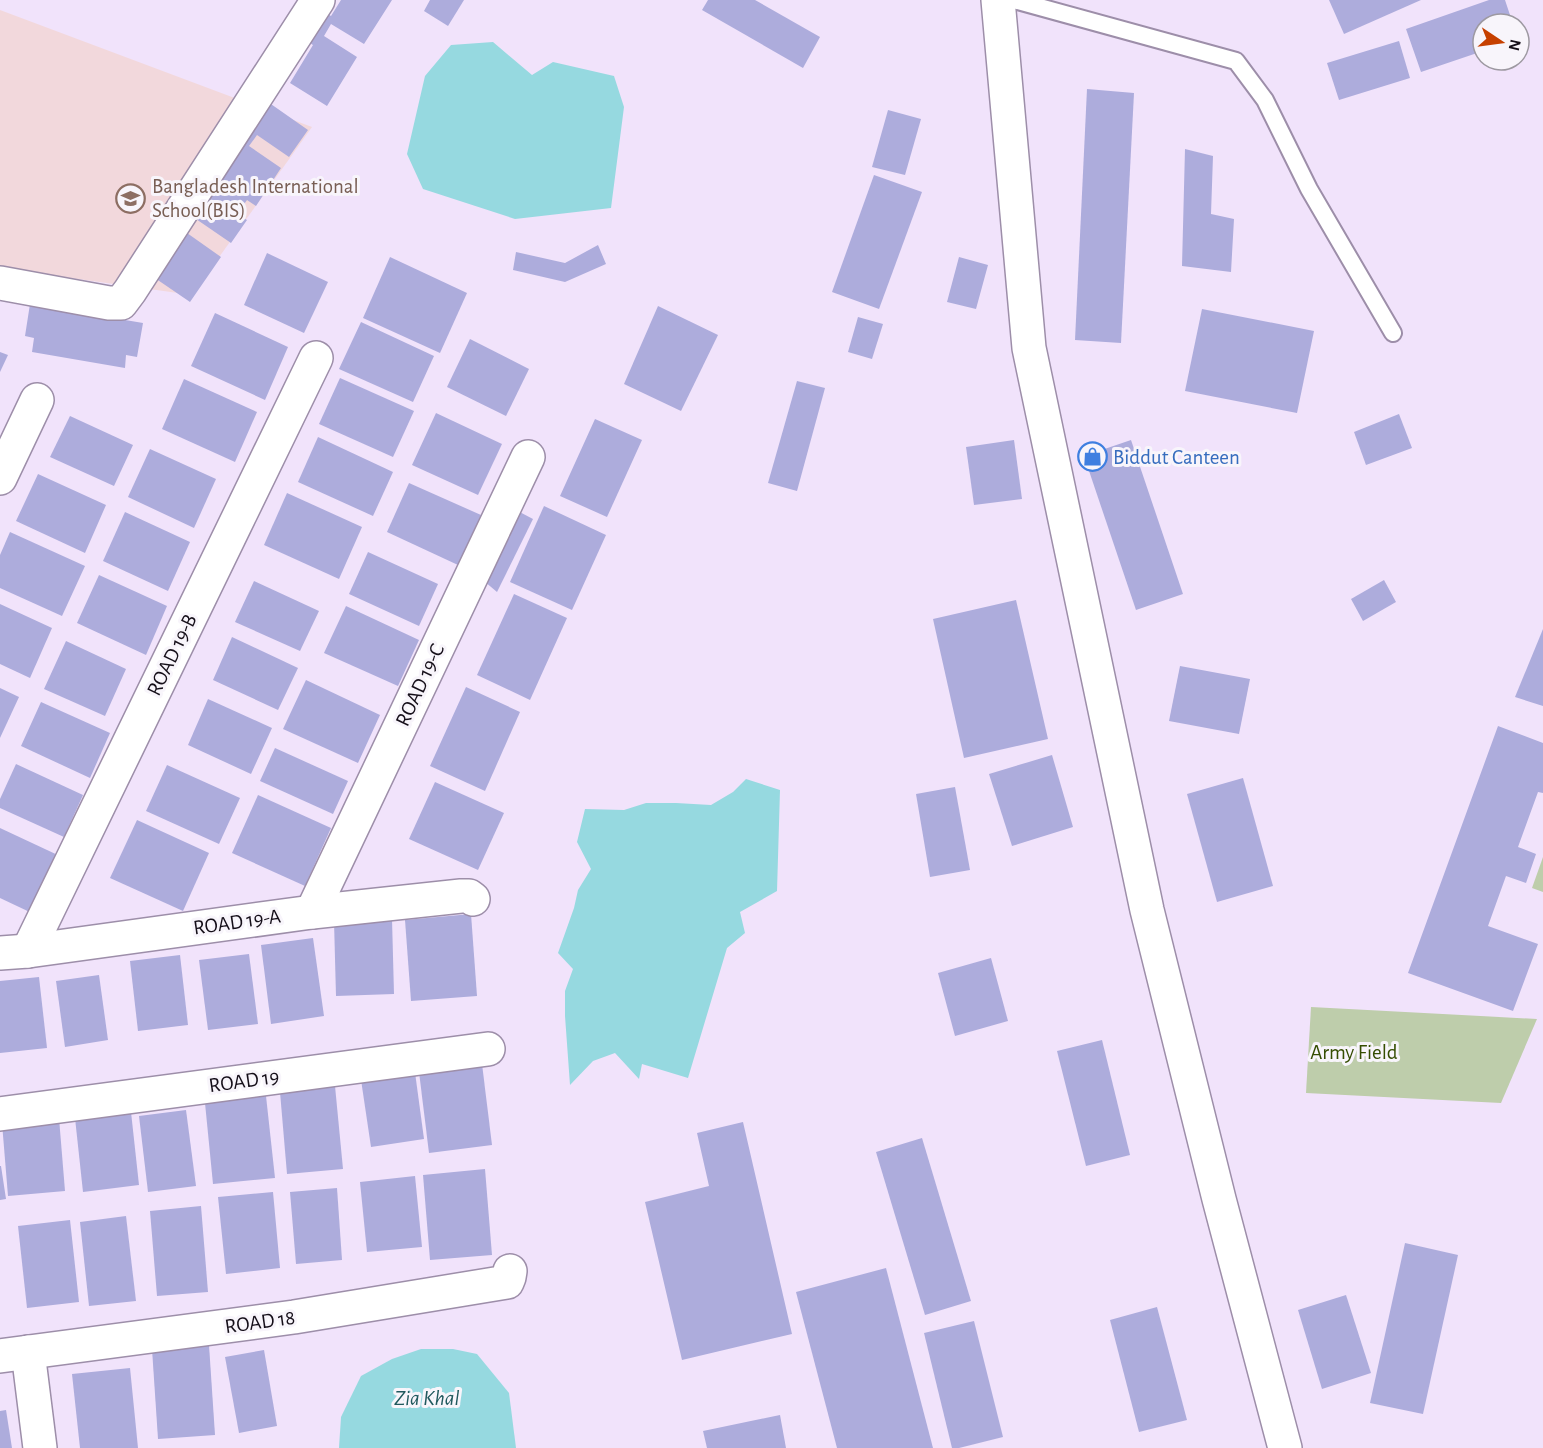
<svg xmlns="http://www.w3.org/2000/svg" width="1543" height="1448" font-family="'Alegreya Sans',sans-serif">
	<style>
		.education { fill: #f2d8dc }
		.green { fill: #becdab }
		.water { fill: #96d9e0 }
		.building { fill: #adacdc }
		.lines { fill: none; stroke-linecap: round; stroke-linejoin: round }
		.lane-casing { stroke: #9d8ea9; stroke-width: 20 }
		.street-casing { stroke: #9d8ea9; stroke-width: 36 }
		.secondary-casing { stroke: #9d8ea9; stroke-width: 36 }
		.lane { stroke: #fff; stroke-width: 16 }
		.street { stroke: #fff; stroke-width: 33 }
		.secondary { stroke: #fff; stroke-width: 33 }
		.labels { text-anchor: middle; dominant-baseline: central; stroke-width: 6; stroke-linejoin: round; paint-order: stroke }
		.education-label { font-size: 21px; fill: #785e54; stroke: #f8f5fb; text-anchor: start }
		.shop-label { font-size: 21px; fill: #366cbe; stroke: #f8f5fb; text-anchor: start }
		.street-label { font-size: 21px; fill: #150f19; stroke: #f8f5fb }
		.park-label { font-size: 21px; fill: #354d02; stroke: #f8f5fb }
		.water-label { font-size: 22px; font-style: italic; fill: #20595e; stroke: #f8f5fb }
	</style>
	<rect width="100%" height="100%" fill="#f1e3fb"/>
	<path class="education" d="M 0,10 L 312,127 L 192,295 L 0,268 Z"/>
	<g class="green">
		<path d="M 1543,857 L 1543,892 L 1532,888 Z"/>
		<path d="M 1311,1007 L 1537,1019 L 1501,1103 L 1306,1093 Z"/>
	</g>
	<g class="water">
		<path d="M 493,42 L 532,75 L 553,62 L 614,76 L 624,107 L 611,208 L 515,219 L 423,189 L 407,154 L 425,76 L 451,45 Z"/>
		<path d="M 746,779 L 780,790 L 777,891 L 740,912 L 745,933 L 727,948 L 688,1078 L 642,1064 L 639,1079 L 615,1053 L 593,1061 L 570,1085 L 565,1016 L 565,991 L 573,969 L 558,953 L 574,908 L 578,890 L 591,869 L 577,842 L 585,809 L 624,810 L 646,803 L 676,803 L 711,805 L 733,792 Z"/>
		<path d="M 421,1349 L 453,1349 L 477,1354 L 509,1393 L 516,1448 L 339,1448 L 341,1417 L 361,1376 L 392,1359 Z"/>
	</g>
	<g class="building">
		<path d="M 341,0 L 392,0 L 364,44 L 331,24 L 324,36 L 357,57 L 327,106 L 290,83 L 313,45 L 302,38 L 319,9 L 331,16 Z"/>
		<path d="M 430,0 L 464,0 L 448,26 L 424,11 Z"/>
		<path d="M 708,0 L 755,0 L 820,37 L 803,68 L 702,10 Z"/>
		<path d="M 1329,0 L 1421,0 L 1344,34 Z"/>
		<path d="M 1489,0 L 1505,0 L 1513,24 L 1483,24 L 1483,51 L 1421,72 L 1406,29 Z"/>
		<path d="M 1399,41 L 1410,78 L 1339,100 L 1327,63 Z"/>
		<path d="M 1087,89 L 1134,93 L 1121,343 L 1075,340 Z"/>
		<path d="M 268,102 L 308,130 L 289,157 L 257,135 L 249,146 L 281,168 L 256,206 L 247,200 L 237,214 L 247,220 L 231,243 L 196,219 L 187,233 L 221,257 L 190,302 L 149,274 Z"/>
		<path d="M 888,110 L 921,119 L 905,175 L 872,167 Z"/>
		<path d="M 1185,149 L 1213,156 L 1211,214 L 1234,219 L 1231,272 L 1182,266 Z"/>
		<path d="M 874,175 L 922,192 L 879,309 L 832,292 Z"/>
		<path d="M 598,245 L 606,264 L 565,282 L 513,270 L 516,252 L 565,263 Z"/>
		<path d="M 267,253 L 328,282 L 304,333 L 244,305 Z"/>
		<path d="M 390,257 L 467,293 L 440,353 L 363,318 Z"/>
		<path d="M 959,257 L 988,265 L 976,309 L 947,302 Z"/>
		<path d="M 30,304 L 143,323 L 137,357 L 126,355 L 125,368 L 32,352 L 34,338 L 25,336 Z"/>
		<path d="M 658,306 L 718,335 L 681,411 L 624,384 Z"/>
		<path d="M 1202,309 L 1314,331 L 1297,413 L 1185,391 Z"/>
		<path d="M 215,313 L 288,347 L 265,400 L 191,366 Z"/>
		<path d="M 858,317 L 883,324 L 872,359 L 848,352 Z"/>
		<path d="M 361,322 L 434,356 L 413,402 L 339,369 Z"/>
		<path d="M 470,339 L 529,369 L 506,416 L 447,387 Z"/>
		<path d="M 0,352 L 8,355 L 0,372 Z"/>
		<path d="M 340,378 L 414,411 L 393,457 L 319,424 Z"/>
		<path d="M 184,379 L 257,412 L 235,462 L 162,429 Z"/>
		<path d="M 797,381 L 825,388 L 797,491 L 768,483 Z"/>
		<path d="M 436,413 L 502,444 L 478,495 L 412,465 Z"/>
		<path d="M 1399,414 L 1412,448 L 1366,465 L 1354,432 Z"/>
		<path d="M 70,416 L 133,445 L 114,486 L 50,457 Z"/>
		<path d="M 595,419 L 642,440 L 607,517 L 560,496 Z"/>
		<path d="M 318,437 L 393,472 L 373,516 L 298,482 Z"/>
		<path d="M 1014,440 L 1022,499 L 974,505 L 966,447 Z"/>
		<path d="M 1131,440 L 1183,594 L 1136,610 L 1084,456 Z"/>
		<path d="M 150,449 L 216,479 L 194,528 L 128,497 Z"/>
		<path d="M 38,474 L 106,505 L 85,553 L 16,521 Z"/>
		<path d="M 409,483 L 481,515 L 458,565 L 387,532 Z"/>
		<path d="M 287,493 L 362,527 L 339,579 L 264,545 Z"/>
		<path d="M 544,506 L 606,535 L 572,610 L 510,582 Z"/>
		<path d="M 512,508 L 533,519 L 497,592 L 478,576 Z"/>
		<path d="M 125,512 L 190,542 L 168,591 L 103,561 Z"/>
		<path d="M 10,532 L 85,566 L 62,616 L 0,588 L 0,555 Z"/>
		<path d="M 368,552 L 438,584 L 419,626 L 349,594 Z"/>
		<path d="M 99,575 L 167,606 L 146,655 L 77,623 Z"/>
		<path d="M 1384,580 L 1396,602 L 1363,621 L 1351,599 Z"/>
		<path d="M 254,581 L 319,611 L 300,651 L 235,622 Z"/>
		<path d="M 514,594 L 567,618 L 530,700 L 477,675 Z"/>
		<path d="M 1016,600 L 1048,739 L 964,758 L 933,619 Z"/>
		<path d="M 0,604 L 52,628 L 30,678 L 0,664 Z"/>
		<path d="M 346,606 L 419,640 L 398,686 L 324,653 Z"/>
		<path d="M 1543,629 L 1543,706 L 1515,697 Z"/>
		<path d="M 232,637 L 298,668 L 278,710 L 213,680 Z"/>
		<path d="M 66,641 L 126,669 L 105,716 L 44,689 Z"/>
		<path d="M 1180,666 L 1250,679 L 1239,734 L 1169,721 Z"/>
		<path d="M 306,680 L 380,715 L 358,763 L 283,729 Z"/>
		<path d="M 466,687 L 520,712 L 485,791 L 430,766 Z"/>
		<path d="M 0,688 L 19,697 L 0,738 Z"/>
		<path d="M 208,699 L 272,728 L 251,774 L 188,745 Z"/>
		<path d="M 41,702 L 110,733 L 90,778 L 21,746 Z"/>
		<path d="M 1498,726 L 1543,743 L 1543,793 L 1538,792 L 1518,847 L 1536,854 L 1526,883 L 1506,876 L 1488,926 L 1538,944 L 1513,1011 L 1408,973 Z"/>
		<path d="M 275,748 L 348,781 L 333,814 L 260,781 Z"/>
		<path d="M 1052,755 L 1073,827 L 1012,846 L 989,774 Z"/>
		<path d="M 16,764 L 83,795 L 64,837 L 0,808 L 0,799 Z"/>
		<path d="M 167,765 L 240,798 L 219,844 L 146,811 Z"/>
		<path d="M 1243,778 L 1273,886 L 1217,902 L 1187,794 Z"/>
		<path d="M 435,782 L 504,813 L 478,870 L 409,839 Z"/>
		<path d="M 955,787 L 970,870 L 930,877 L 916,794 Z"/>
		<path d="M 258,795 L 331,828 L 305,886 L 232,853 Z"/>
		<path d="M 137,820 L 209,853 L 183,911 L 110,878 Z"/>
		<path d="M 0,828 L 62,857 L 36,915 L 0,898 Z"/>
		<path d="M 471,914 L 477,996 L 411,1001 L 405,920 Z"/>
		<path d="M 392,919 L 394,994 L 336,996 L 334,921 Z"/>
		<path d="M 313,938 L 324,1016 L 271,1024 L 261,945 Z"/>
		<path d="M 249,954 L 258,1024 L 208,1030 L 199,960 Z"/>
		<path d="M 180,955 L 188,1025 L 138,1031 L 130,961 Z"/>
		<path d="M 991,958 L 1008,1021 L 955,1036 L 938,973 Z"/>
		<path d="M 99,975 L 108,1040 L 65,1047 L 56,981 Z"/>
		<path d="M 39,977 L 47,1048 L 0,1053 L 0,981 Z"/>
		<path d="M 1102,1040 L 1130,1155 L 1086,1166 L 1057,1051 Z"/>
		<path d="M 482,1064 L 492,1145 L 429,1153 L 419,1072 Z"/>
		<path d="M 414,1065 L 424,1139 L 371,1147 L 360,1073 Z"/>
		<path d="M 335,1086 L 343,1169 L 287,1174 L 280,1092 Z"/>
		<path d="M 266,1096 L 275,1178 L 213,1184 L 205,1103 Z"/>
		<path d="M 186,1110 L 196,1186 L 148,1192 L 139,1116 Z"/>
		<path d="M 131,1112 L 139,1185 L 83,1192 L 75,1118 Z"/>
		<path d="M 59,1118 L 65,1191 L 8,1196 L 2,1123 Z"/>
		<path d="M 743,1122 L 792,1334 L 682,1360 L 645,1202 L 709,1186 L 697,1133 Z"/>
		<path d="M 922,1138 L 971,1301 L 925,1315 L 876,1152 Z"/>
		<path d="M 0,1166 L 1,1166 L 6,1199 L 0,1200 Z"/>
		<path d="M 485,1169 L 492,1255 L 430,1260 L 423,1175 Z"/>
		<path d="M 415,1176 L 422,1247 L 367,1252 L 360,1182 Z"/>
		<path d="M 337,1188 L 342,1260 L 296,1264 L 290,1192 Z"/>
		<path d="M 273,1192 L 280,1268 L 226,1274 L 218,1197 Z"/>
		<path d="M 201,1206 L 208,1292 L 157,1296 L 150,1211 Z"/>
		<path d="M 126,1216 L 136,1301 L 89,1306 L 80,1222 Z"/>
		<path d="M 70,1220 L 79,1302 L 27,1308 L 18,1226 Z"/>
		<path d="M 1405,1243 L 1458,1255 L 1423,1414 L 1370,1403 Z"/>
		<path d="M 886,1268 L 933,1448 L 837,1448 L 796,1292 Z"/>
		<path d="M 1346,1295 L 1371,1373 L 1322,1389 L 1298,1310 Z"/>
		<path d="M 1157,1307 L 1187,1420 L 1139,1432 L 1110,1320 Z"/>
		<path d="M 974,1321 L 1003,1437 L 959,1448 L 952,1448 L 924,1333 Z"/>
		<path d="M 209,1345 L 215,1435 L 158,1439 L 152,1349 Z"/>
		<path d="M 264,1350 L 277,1426 L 239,1433 L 225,1357 Z"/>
		<path d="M 130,1368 L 138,1448 L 80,1448 L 72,1374 Z"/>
		<path d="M 6,1410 L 12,1448 L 0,1448 L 0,1411 Z"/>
		<path d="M 780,1415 L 786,1448 L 707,1448 L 703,1431 Z"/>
	</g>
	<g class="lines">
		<defs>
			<path id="lane" d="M 1014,0 L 1236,61 L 1265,100 L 1309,189 L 1393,333"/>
			<g id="street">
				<path d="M 0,283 L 109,303 L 121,303 L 130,291 L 318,0"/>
				<path d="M 0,478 L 37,400"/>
				<path d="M 312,912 L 528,457"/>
				<path d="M 28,951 L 316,358"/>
				<path d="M 0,953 L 28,951 L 312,912 L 461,896 L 469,896 L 473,899"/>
				<path d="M 0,1114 L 488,1049"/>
				<path d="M 28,1352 L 40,1448"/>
				<path d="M 0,1356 L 294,1317 L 507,1282 L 509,1277 L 510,1271"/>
			</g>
			<path id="secondary" d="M 998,0 L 1029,348 L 1147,910 L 1219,1199 L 1285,1448"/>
		</defs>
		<use href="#lane" class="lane-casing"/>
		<use href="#street" class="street-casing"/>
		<use href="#secondary" class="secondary-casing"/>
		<use href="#lane" class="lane"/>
		<use href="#street" class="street"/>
		<use href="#secondary" class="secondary"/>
	</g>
	<defs>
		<symbol id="school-ring" viewBox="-11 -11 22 22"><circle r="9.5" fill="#f8f5fb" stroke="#8d6e63" stroke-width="1.5"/><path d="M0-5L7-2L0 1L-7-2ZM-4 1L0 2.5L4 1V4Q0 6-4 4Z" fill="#8d6e63"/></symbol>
		<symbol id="shop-ring" viewBox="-11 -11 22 22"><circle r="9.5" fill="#f8f5fb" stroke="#3f7fe0" stroke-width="1.5"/><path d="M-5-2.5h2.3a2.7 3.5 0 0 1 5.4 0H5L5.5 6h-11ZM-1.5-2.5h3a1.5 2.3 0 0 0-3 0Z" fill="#3f7fe0"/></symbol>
	</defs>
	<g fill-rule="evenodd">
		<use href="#school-ring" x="114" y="182" width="33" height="33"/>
		<use href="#shop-ring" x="1076" y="440" width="33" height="33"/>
	</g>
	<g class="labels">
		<g class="education-label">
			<text x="152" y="186">Bangladesh International<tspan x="152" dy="24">School(BIS)</tspan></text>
		</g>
		<g class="shop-label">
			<text x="1113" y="457">Biddut Canteen</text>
		</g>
		<g class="street-label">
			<text transform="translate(172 655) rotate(-64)">ROAD 19-B</text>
			<text transform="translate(420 685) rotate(-65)">ROAD 19-C</text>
			<text transform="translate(237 922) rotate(-8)">ROAD 19-A</text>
			<text transform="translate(244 1081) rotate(-8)">ROAD 19</text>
			<text transform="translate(260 1322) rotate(-8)">ROAD 18</text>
		</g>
		<g class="park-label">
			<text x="1354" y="1052">Army Field</text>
		</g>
		<g class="water-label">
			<text x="427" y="1398">Zia Khal</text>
		</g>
	</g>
	<g transform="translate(1501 42) rotate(103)"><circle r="28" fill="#f8f5fb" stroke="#9d99a1" stroke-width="1.5"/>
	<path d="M0-4.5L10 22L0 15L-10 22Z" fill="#c64000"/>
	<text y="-9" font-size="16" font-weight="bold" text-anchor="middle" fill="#150f19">N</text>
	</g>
</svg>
